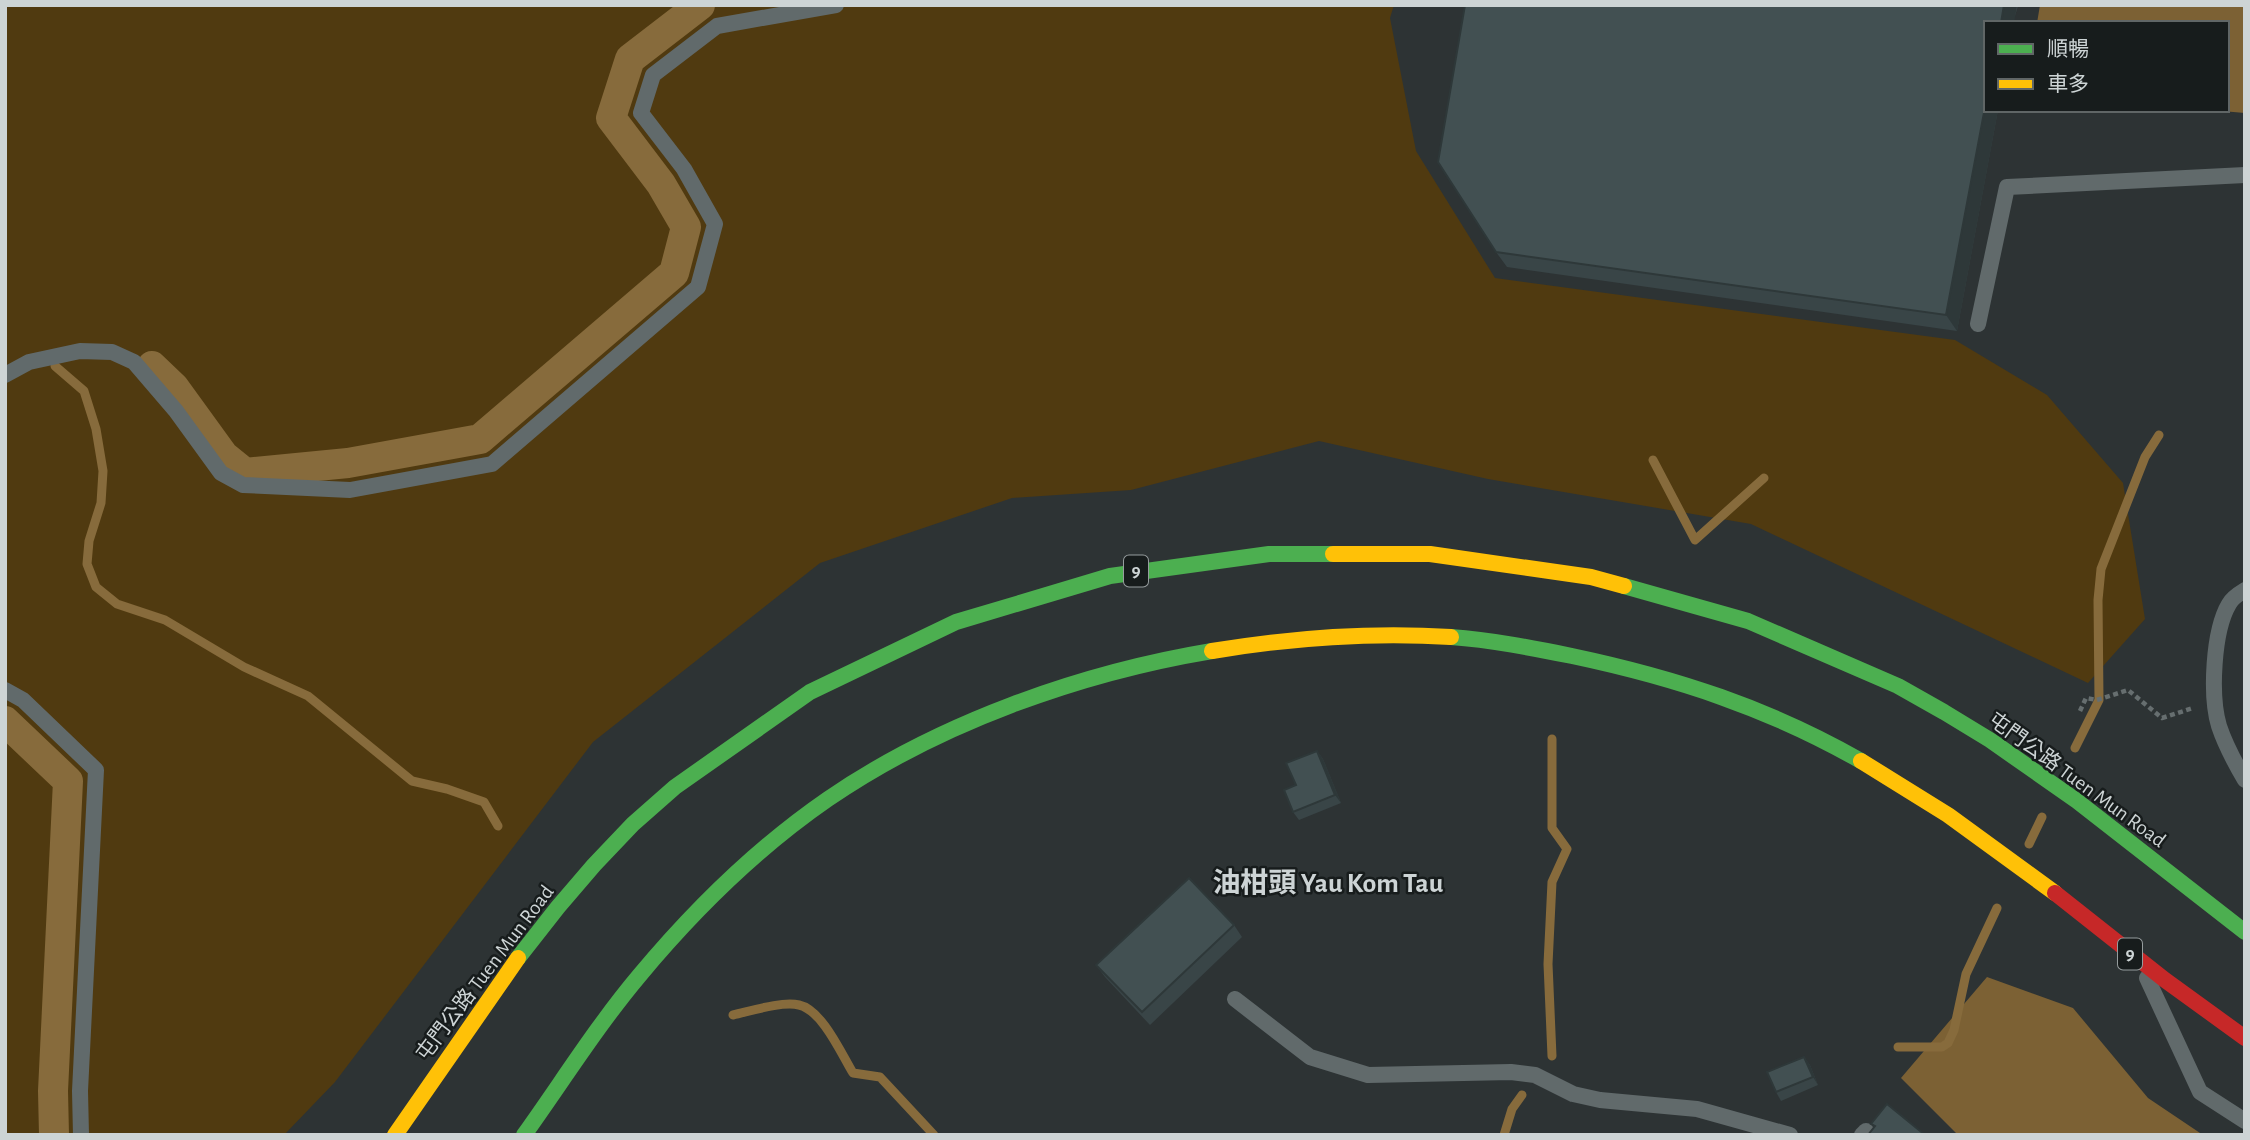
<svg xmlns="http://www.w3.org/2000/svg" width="2250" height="1140" font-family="'Alegreya Sans','Noto Sans TC',sans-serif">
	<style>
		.green { fill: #503a10 }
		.forest { fill: #7c6134 }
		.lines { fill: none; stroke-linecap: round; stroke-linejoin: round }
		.stream { stroke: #876b3c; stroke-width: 9 }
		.canal { stroke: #876b3c; stroke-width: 30 }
		.path { stroke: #666e6f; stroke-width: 4.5; stroke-dasharray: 5 3.5; stroke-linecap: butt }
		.lane { stroke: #616a6b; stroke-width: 16 }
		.fast { stroke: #4caf50; stroke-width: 16 }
		.slow { stroke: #ffc107; stroke-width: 16 }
		.jam { stroke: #c62828; stroke-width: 16 }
		.wall { fill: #394547 }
		.shaded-wall { fill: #2e3839 }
		.building { fill: #425052; stroke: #2e3839; stroke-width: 2 }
		.labels { text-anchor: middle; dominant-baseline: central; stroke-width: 5; stroke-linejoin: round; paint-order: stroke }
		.shield { fill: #171c1c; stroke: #969d9e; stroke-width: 2 }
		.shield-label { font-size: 19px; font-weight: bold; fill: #cdd4d5 }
		.street-label { font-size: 21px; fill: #cdd4d5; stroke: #171c1c }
		.district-label { font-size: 28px; font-weight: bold; fill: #cdd4d5; stroke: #171c1c }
	</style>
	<rect width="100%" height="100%" fill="#2d3334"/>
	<path class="green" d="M 5,5 L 1394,5 L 1390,18 L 1416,151 L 1495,278 L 1955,340 L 2047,395 L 2123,483 L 2145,619 L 2088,683 L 1751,524 L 1488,479 L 1319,441 L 1131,490 L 1012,498 L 820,563 L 593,742 L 335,1082 L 284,1135 L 5,1135 Z"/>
	<g class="forest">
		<path d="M 2040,5 L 2245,5 L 2245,113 L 2210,110 L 2227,110 L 2227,23 L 2037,23 Z"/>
		<path d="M 1987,977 L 2073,1008 L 2148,1098 L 2203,1135 L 1958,1135 L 1901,1078 Z"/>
	</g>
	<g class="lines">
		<g class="stream">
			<path d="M 55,366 L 84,391 L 96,429 L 103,471 L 101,503 L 89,541 L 87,564 L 96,587 L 117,604 L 165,620 L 244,667 L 308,696 L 412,781 L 447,789 L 484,802 L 498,826"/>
			<path d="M 1653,460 L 1695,540 L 1764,478"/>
			<path d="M 1552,739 L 1552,828 L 1567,849 L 1552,882 L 1548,964 L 1552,1056"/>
			<path d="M 2075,748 L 2099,700 L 2098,600 L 2101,569 L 2145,457 L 2159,435"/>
			<path d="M 2029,844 L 2042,817"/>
			<path d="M 733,1015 C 751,1011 782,1001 799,1005 C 822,1010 841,1053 853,1073 L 880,1077 L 934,1135"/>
			<path d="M 1898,1047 L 1942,1047 L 1948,1043 L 1954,1030 L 1966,974 L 1997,908"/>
			<path d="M 1504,1135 L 1512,1109 L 1522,1095"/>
		</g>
		<g class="canal">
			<path d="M 152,366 L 174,387 L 224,456 L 245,473 L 348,463 L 480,439 L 674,273 L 686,227 L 661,184 L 611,118 L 630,59 L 700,5"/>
			<path d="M 5,721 L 68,781 L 53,1091 L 54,1135"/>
		</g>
		<path class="path" d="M 2080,711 L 2086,698 L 2097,700 L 2128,690 L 2162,718 L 2193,708"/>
		<g class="lane">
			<path d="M 1978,324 L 2007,187 L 2245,175"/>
			<path d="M 5,375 L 29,362 L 80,351 L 112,352 L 134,362 L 176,411 L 221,473 L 243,485 L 350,490 L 492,464 L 698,287 L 715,224 L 684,169 L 641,113 L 653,75 L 717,26 L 836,5"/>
			<path d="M 2245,590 C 2240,593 2232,598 2229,604 C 2213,631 2210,696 2219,726 C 2225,744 2235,763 2245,780"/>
			<path d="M 5,690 L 23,700 L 96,770 L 80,1091 L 81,1135"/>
			<path d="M 2147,978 L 2200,1092 L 2245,1121"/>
			<path d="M 1235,999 L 1310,1057 L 1368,1075 L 1511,1072 L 1535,1075 L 1573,1094 L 1600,1100 L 1697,1109 L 1790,1135"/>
			<path d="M 1862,1135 L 1866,1131"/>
		</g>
		<g class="fast">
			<path d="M 1624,586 L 1748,621 L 1898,686 L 1944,712 L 1990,740 L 2077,801 L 2245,932"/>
			<path d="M 1451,637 C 1492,640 1532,648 1572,656 C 1676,678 1768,708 1861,761"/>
			<path d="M 518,958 L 558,907 L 594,865 L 633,824 L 675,787 L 810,692 L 956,622 L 1110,576 L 1269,554 L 1333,554"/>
			<path d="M 524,1135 C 562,1082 597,1026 639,976 C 694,910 757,848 828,799 C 939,723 1080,673 1212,651"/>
		</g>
		<g class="slow">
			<path d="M 1333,554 L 1430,554 L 1591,577 L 1624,586"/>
			<path d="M 1212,651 C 1290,638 1371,632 1451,637"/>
			<path d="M 1861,761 L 1948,815 L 2055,893"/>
			<path d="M 395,1135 L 518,958"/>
		</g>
		<path class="jam" d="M 2055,893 L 2165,980 L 2245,1038"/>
	</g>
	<g class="wall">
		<path d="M 2018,6 L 1986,110 L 1998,110 L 1957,331 L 1507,267 L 1496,252 Z"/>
		<path d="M 1317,751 L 1323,759 L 1341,803 L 1299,820 L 1293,812 L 1296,785 Z"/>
		<path d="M 1234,925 L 1242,937 L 1150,1025 L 1105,977 L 1096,965 Z"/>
		<path d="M 1804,1057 L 1810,1065 L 1818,1085 L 1781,1101 L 1776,1092 Z"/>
	</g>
	<g class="shaded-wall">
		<path d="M 2004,5 L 2017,5 L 2014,23 L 2001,23 Z"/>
		<path d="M 1986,102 L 1986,110 L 1998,110 L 1957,331 L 1946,315 Z"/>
		<path d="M 1317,751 L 1323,759 L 1341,803 L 1335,795 Z"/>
		<path d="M 1804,1057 L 1810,1065 L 1818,1085 L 1813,1077 Z"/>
	</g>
	<g class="building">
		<path d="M 1465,5 L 2004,5 L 2001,23 L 1986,23 L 1986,102 L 1946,315 L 1496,252 L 1438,162 Z"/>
		<path d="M 1317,751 L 1335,795 L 1293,812 L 1284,790 L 1296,785 L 1286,763 Z"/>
		<path d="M 1189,878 L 1234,925 L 1142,1012 L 1096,965 Z"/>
		<path d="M 1804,1057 L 1813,1077 L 1776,1092 L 1767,1072 Z"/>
		<path d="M 1887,1104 L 1925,1135 L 1868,1135 L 1875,1126 L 1871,1124 Z"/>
	</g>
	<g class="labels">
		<g class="shield">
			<rect x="1124" y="555.5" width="24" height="31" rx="5"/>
			<rect x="2118" y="938.5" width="24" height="31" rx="5"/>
		</g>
		<g class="shield-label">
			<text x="1136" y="571">9</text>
			<text x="2130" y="954">9</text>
		</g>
		<g class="street-label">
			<text transform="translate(2077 780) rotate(36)">屯門公路 Tuen Mun Road</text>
			<text transform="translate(485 973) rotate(-53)">屯門公路 Tuen Mun Road</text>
		</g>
		<g class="district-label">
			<text x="1328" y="884">油柑頭 Yau Kom Tau</text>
		</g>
	</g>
	<rect width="2250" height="1140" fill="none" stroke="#cdd4d5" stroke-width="14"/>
	<rect x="1984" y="21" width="245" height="91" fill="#171c1c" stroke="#606666" stroke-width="2"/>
	<rect x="1998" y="44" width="35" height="10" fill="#4caf50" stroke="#606666" stroke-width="2"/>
	<text x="2047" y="56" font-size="21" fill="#cdd4d5">順暢</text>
	<rect x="1998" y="79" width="35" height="10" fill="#ffc107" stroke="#606666" stroke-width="2"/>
	<text x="2047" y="91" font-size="21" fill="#cdd4d5">車多</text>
</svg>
